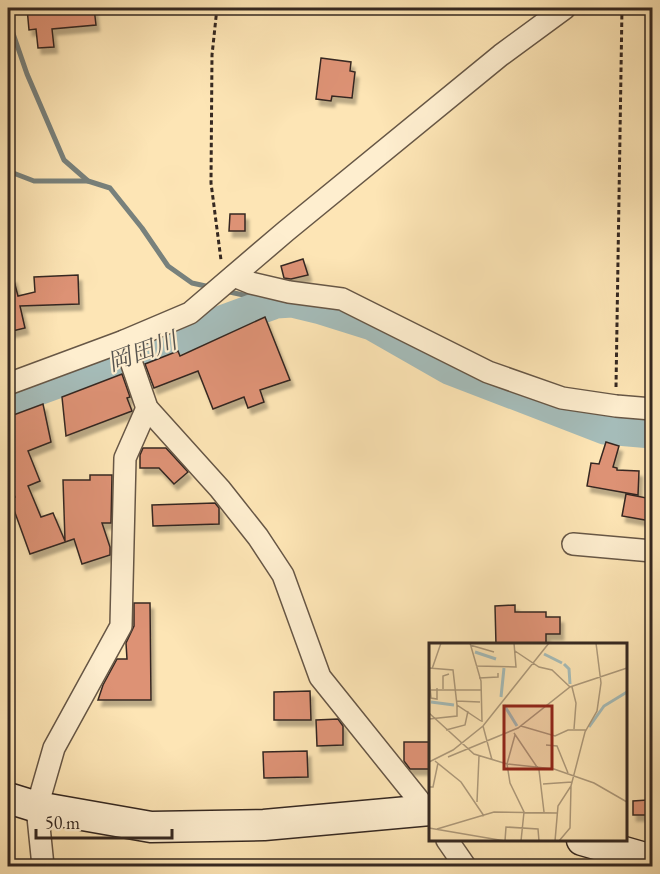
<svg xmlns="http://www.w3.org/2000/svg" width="660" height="874" font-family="'EB Garamond','Noto Serif JP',serif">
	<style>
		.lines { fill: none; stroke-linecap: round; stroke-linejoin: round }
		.stream { stroke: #78817c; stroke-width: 5 }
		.river { stroke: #a5bcb9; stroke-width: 33 }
		.building { fill: #dd9275; stroke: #352821; stroke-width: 1.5; filter: url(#shadow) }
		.street-casing { stroke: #675746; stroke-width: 24 }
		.secondary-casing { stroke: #352821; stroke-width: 33 }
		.path { stroke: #352821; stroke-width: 3; stroke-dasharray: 4.5 3; stroke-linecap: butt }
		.street { stroke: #feeecf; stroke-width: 21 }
		.secondary { stroke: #feeecf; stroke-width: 30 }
		.labels { text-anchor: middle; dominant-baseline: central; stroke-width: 4.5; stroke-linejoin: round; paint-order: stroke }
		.water-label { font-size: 24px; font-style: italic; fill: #57544f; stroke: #feeecf }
		.inset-river { fill: none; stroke: #a5bcb9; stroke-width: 3 }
		.inset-road { fill: none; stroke: #ad997a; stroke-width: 1.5 }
		.view { fill: #8f2418; fill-opacity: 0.15; stroke: #8f2418; stroke-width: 3 }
		.inset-edge { fill: none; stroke: #352821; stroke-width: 3 }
	</style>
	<defs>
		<filter id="shadow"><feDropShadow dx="3.5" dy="6" stdDeviation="1.5" flood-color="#0004"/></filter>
	</defs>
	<rect width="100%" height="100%" fill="#fde5b5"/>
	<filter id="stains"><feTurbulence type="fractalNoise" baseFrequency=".00333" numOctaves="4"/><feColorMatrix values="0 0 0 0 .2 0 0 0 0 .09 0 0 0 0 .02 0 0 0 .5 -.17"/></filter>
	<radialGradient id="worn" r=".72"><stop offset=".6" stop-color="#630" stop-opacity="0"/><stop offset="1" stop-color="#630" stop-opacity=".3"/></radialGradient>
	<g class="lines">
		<g class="stream">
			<path d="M 8,19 L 27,74 L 64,160 L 88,181 L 110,188 L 142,228 L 168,266 L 192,283 L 210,287"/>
			<path d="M 8,171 L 34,181 L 88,181"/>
			<path d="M 225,291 L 276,302"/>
		</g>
		<path class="river" d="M 8,400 L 276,302 L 292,301 L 321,308 L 372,324 L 449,368 L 605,428 L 652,432"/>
	</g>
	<g class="building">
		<path d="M 27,8 L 94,8 L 96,25 L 52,29 L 54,47 L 38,48 L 36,29 L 29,30 Z"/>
		<path d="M 321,58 L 351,62 L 350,71 L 355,72 L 352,98 L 332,96 L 331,101 L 316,99 Z"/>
		<path d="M 230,214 L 245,214 L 245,231 L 229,231 Z"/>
		<path d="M 303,259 L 308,275 L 291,279 L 284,278 L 281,266 Z"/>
		<path d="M 78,275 L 79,304 L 20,306 L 25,328 L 8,332 L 8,278 L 13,277 L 18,296 L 35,292 L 34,277 Z"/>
		<path d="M 265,317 L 290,380 L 260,390 L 264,402 L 248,408 L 244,397 L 213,409 L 198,371 L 154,388 L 145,364 L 178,351 L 180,356 Z"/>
		<path d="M 122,374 L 130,397 L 127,398 L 132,411 L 66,436 L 62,397 Z"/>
		<path d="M 43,404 L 51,442 L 28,451 L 40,481 L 28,486 L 41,517 L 53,513 L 65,541 L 63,480 L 90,480 L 90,475 L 112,475 L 111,523 L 102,523 L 110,547 L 110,555 L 82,564 L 74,539 L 30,554 L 10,499 L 15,497 L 8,480 L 8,417 Z"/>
		<path d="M 606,442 L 619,446 L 613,467 L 617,468 L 617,470 L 639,471 L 638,495 L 587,486 L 591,463 L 599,464 Z"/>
		<path d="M 143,448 L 166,448 L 188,472 L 174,484 L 159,468 L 140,468 L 140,455 Z"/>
		<path d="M 626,494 L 652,499 L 651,521 L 622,516 Z"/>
		<path d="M 215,503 L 219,508 L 219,524 L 153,526 L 152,505 Z"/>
		<path d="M 134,603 L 150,603 L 151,700 L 98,700 L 103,685 L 117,659 L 127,659 L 126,643 L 134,626 Z"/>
		<path d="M 515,605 L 515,612 L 546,612 L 546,617 L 560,617 L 560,634 L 546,634 L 546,645 L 496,645 L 495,606 Z"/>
		<path d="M 310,691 L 311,720 L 274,720 L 274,692 Z"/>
		<path d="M 338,719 L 343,726 L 343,745 L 317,746 L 316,720 Z"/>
		<path d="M 404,742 L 430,742 L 430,769 L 410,769 L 404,761 Z"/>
		<path d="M 307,751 L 308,777 L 264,778 L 263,752 Z"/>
		<path d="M 647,800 L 647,815 L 633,815 L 633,801 Z"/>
	</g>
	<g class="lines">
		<defs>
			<g id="street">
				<path d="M 234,276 L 251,283 L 289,292 L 342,299 L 488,372 L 562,398 L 616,406 L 652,409"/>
				<path d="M 124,341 L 147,408 L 220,489 L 258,537 L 283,575 L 320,677 L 430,814"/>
				<path d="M 8,384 L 124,341 L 190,313 L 286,231 L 501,55 L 565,8"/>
				<path d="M 573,544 L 652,551"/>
				<path d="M 447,840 L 465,866"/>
				<path d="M 43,866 L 37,807 L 54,748 L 121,626 L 125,458 L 147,408"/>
			</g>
			<g id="secondary">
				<path d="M 8,798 L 37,807 L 151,827 L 264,825 L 430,810"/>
				<path d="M 582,840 L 652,860"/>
			</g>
		</defs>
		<use href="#street" class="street-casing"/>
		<use href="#secondary" class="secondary-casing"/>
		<g class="path">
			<path d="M 217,8 L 212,55 L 211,183 L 221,260"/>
			<path d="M 616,387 L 622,8"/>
		</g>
		<use href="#street" class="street"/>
		<use href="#secondary" class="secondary"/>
	</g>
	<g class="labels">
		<g class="water-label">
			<text transform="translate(142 351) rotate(-20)">岡田川</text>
		</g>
	</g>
	<g transform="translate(429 643)">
		<rect width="198" height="198" fill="#fde5b5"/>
		<path class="inset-river" d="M 46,9 L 67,16M 115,11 L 133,20M 135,21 L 140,26 L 141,41M 72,54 L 75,25M 2,59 L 25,62M 75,62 L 88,83M 160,84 L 175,63 L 198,49"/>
		<path class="inset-road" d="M 41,0 L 52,38 L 53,79M 41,2 L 65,9M 86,8 L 110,24 L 123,27 L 141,44M 47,23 L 87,24 L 85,0M 0,25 L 24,27 L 28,62 L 52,78M 3,26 L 12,0M 0,33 L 2,55 L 8,56 L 8,45M 50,35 L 69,34 L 69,30M 143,44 L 147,60 L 145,86M 14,46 L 14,33 L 20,31M 0,47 L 52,47M 27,58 L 51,59M 0,70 L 45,111 L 78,121 L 125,126 L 165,140 L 198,159M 0,76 L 28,73 L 28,62M 54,83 L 63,117M 92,83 L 126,93 L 139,87 L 157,87M 17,87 L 36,82 L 39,68M 85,90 L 110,127 L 115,169M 86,92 L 78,121 L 81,140 L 95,169 L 92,198M 117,102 L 128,103 L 139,130M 19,114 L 89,85 L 141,44 L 198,25M 6,118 L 32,139 L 55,173M 0,119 L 24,107 L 54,83 L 120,0M 114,141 L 143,139M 0,144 L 4,144 L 9,120M 48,159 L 50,113M 0,185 L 76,198M 8,186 L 65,169 L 128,170M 76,198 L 77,184 L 109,186 L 110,198M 126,198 L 129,163 L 142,143 L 156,89 L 168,68 L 172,40 L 167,0M 130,198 L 141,185 L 142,143"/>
		<path class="view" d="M 75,63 L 123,63 L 123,126 L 75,126 Z"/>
		<rect width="198" height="198" class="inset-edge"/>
	</g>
	<rect width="660" height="874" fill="none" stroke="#fde5b5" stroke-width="30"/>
	<rect x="9" y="9" width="642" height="856" fill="none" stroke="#352821" stroke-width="3"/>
	<rect x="15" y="15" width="630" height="844" fill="none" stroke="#352821" stroke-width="1.5"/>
	<path d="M36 829v9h136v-9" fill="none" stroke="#352821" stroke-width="3"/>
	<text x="45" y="829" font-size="18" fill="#352821" stroke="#feeecf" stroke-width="4.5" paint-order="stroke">50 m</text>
	<rect width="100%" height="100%" filter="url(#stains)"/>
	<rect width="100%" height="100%" fill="url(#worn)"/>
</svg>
